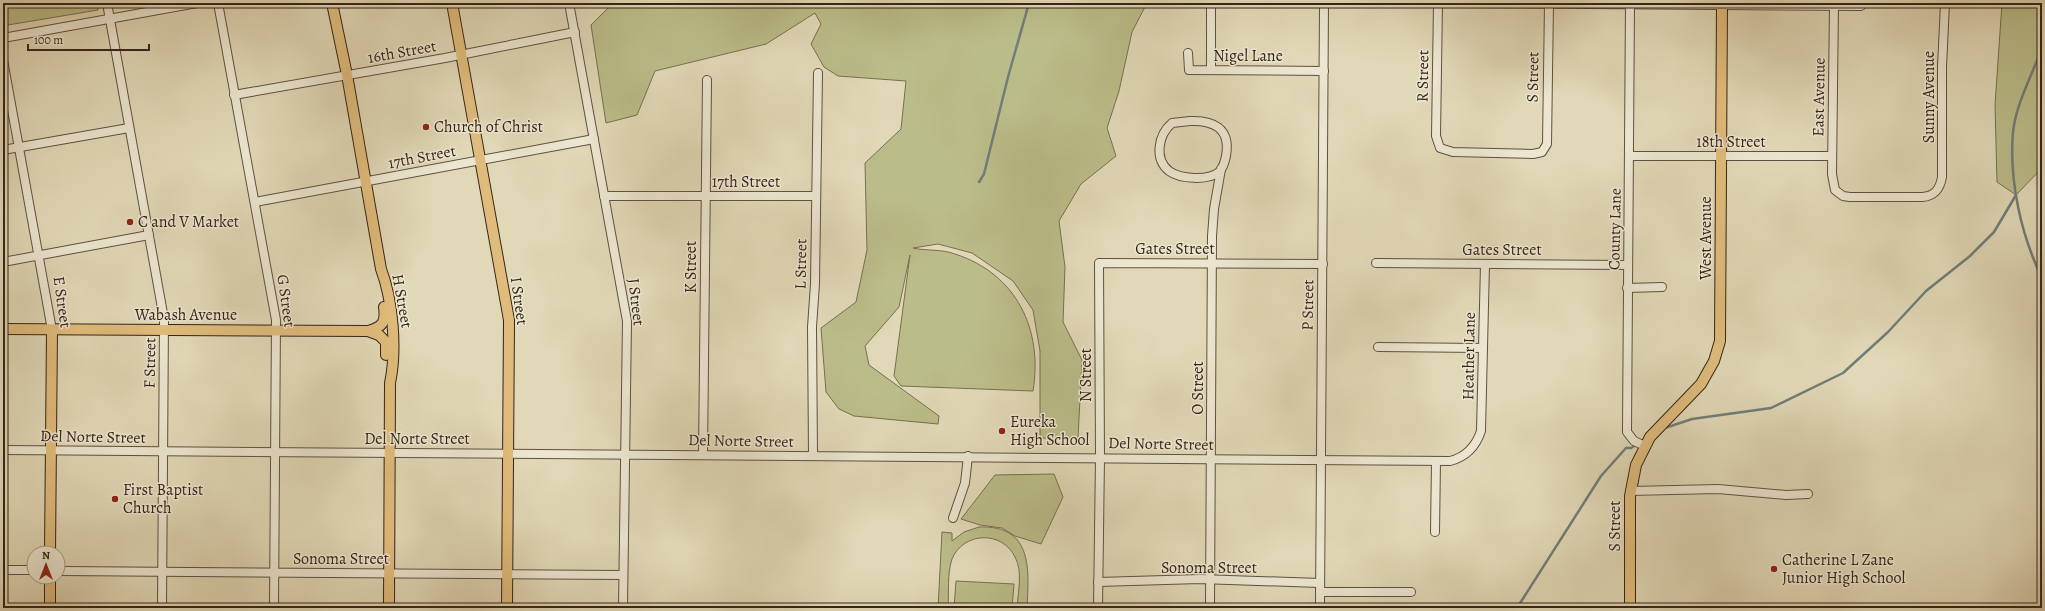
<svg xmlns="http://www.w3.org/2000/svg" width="2045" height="611" font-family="Alegreya,serif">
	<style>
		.green { fill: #babc89; stroke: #777050 }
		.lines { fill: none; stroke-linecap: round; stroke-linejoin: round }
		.stream { stroke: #707d78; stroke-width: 2.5 }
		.minor-casing { stroke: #5f5140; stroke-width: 10 }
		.major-casing { stroke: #342418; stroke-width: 12 }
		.minor { stroke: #ece6d0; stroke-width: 8 }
		.major { stroke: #e0bc7c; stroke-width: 10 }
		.poi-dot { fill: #8f2418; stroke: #ece6d0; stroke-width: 1.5 }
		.labels { text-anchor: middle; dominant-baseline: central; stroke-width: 3; stroke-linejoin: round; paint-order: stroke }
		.street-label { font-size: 16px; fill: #342418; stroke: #ece6d0 }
		.poi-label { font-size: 16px; fill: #342418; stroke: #ece6d0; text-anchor: start }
	</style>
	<rect width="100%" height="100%" fill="#e1d8b7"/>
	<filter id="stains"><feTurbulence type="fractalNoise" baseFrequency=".005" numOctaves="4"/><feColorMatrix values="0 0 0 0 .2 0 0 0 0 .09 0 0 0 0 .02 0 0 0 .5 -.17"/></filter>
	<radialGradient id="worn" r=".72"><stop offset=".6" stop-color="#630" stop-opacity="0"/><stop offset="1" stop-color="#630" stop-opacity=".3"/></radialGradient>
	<g class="green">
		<path d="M 4,3 L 97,3 L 98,10 L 8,25 Z"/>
		<path d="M 613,3 L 1147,3 L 1132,32 L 1119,91 L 1107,128 L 1116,156 L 1081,184 L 1059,221 L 1065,267 L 1063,322 L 1082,360 L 1078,438 L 1040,438 L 1040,351 L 1033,310 L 1013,281 L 972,253 L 938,244 L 913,248 C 926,251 942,249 955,254 C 1017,274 1043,330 1033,391 L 901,386 L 894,376 L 910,255 L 899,307 L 865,346 L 869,365 L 939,416 L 938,424 L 854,416 L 839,409 L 826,392 L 821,328 L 856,302 L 867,250 L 865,163 L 901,129 L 906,81 L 838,76 L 824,67 L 811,44 L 821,24 L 815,13 L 766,44 L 655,71 L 637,115 L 606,123 L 591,25 Z"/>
		<path d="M 2002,3 L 2042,3 L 2042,168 L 2016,195 L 1997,182 L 1995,105 Z"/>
		<path d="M 1054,474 L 1063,497 L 1041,544 L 1015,536 L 1002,528 L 980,525 L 961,519 L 995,475 Z"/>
		<path d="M 979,527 C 1033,525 1029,569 1027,608 L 1017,608 C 1018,592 1023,571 1015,557 C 1002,530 963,532 952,559 C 947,574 949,593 948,608 L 938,608 L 942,532 L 952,533 L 952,541 L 964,532 Z"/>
		<path d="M 956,581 L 1014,584 L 1012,608 L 954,608 Z"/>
	</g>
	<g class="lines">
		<g class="stream">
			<path d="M 2042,48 C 2032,75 2016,104 2013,132 C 2009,181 2021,235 2042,278"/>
			<path d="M 979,182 L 984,174 L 1008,77 L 1029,3"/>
			<path d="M 1662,429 L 1692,419 L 1771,408 L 1843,373 L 1888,332 L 1926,291 L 1970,256 L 1994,232 L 2016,195"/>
			<path d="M 1517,608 L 1601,476 L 1626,448 L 1631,448 L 1636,445"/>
		</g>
		<defs>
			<g id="minor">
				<path d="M 107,3 L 164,319 L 162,608"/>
				<path d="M 218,3 L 276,320 L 274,608"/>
				<path d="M 569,3 L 627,321 L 623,608"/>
				<path d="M 1352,3 L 1433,3"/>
				<path d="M 1438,3 L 1436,136 L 1440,148 L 1453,152 L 1533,154 L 1542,152 L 1547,144 L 1549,3"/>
				<path d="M 1442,3 L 1861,6"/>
				<path d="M 1630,3 L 1627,432 L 1634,441 L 1645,446"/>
				<path d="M 1834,3 L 1832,174 L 1835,190 L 1843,196 L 1850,197 L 1922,197 C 1935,196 1940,189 1942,177 L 1942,67 L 1945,3"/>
				<path d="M 3,38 L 197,3"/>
				<path d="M 1188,53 L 1189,70 L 1324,71"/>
				<path d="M 3,60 L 52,330"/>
				<path d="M 1211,70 L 1211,3"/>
				<path d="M 234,95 L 445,58 L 575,32"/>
				<path d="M 1190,121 C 1213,120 1231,128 1226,156 C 1225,161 1223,168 1219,172 C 1208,181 1180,179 1169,171 C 1154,159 1158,135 1172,123 Z"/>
				<path d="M 3,150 L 129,128"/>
				<path d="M 1630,156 L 1832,156"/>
				<path d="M 604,196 L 816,196"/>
				<path d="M 255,202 L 594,139"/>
				<path d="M 3,262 L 149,235"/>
				<path d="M 1376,263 L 1628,265"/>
				<path d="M 1627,288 L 1662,287"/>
				<path d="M 1378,347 L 1483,348"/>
				<path d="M 3,450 L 1450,461 C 1466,457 1476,446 1481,431 L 1485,264"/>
				<path d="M 703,455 L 707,80"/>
				<path d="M 813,456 L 812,327 L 815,284 L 818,73"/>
				<path d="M 1630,491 L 1718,489 L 1786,495 L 1808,494"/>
				<path d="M 953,518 L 965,483 L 968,456"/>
				<path d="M 1435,532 L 1436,461"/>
				<path d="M 3,570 L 34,570"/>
				<path d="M 58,571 L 623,575"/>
				<path d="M 1098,582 L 1200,579 L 1320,583"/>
				<path d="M 1320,592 L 1411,592"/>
				<path d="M 1098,608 L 1100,457 L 1099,263 L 1323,264"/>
				<path d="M 1210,608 L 1212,236 L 1214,209 L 1221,169"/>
				<path d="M 1320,608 L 1324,3"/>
			</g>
			<g id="major">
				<path d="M 332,3 L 347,75 L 381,269 C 393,301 397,350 390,383 L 389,608"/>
				<path d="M 452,3 L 509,320 L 507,608"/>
				<path d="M 3,329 L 368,331 C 383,327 386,322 384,307"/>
				<path d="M 368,331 L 379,335 L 386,342 L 386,355"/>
				<path d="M 50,553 L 52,330"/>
				<path d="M 50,608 L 50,577"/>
				<path d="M 1630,608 L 1630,496 L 1636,465 L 1650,437 L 1701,384 L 1714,361 L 1720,341 L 1722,3"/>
			</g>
		</defs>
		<use href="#minor" class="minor-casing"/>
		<use href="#major" class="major-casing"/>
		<use href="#minor" class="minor"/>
		<use href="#major" class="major"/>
	</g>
	<g class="poi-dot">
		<circle cx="426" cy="127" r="4"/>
		<circle cx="130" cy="222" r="4"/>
		<circle cx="1002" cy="431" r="4"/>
		<circle cx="115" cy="499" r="4"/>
		<circle cx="1774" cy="569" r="4"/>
	</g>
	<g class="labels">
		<g class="street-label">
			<text transform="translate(402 52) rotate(-10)">16th Street</text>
			<text x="1248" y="56">Nigel Lane</text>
			<text transform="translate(1423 76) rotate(-89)">R Street</text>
			<text transform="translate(1533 77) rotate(-89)">S Street</text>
			<text transform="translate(1819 97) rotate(-89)">East Avenue</text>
			<text transform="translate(1929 97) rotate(-90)">Sunny Avenue</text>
			<text x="1731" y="142">18th Street</text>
			<text transform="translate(422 157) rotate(-11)">17th Street</text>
			<text x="746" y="182">17th Street</text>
			<text transform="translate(1615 229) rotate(-89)">County Lane</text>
			<text transform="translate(1706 238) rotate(-90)">West Avenue</text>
			<text x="1175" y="249">Gates Street</text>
			<text x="1502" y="250">Gates Street</text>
			<text transform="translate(801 264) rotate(-89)">L Street</text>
			<text transform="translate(691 267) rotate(-90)">K Street</text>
			<text transform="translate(286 301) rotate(82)">G Street</text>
			<text transform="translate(402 301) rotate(80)">H Street</text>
			<text transform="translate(519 301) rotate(82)">I Street</text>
			<text transform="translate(62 302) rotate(82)">E Street</text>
			<text transform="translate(636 302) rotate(83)">J Street</text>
			<text transform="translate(1308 305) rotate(-89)">P Street</text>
			<text x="186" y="315">Wabash Avenue</text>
			<text transform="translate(1469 356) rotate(-89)">Heather Lane</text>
			<text transform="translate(150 363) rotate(-89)">F Street</text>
			<text transform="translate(1086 375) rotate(-90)">N Street</text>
			<text transform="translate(1198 388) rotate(-90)">O Street</text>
			<text transform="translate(93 437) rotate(1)">Del Norte Street</text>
			<text x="417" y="439">Del Norte Street</text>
			<text transform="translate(741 441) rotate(1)">Del Norte Street</text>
			<text transform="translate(1161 444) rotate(1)">Del Norte Street</text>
			<text transform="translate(1615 526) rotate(-90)">S Street</text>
			<text x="341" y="559">Sonoma Street</text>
			<text x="1209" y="568">Sonoma Street</text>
		</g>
		<g class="poi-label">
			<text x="434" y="127">Church of Christ</text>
			<text x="138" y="222">C and V Market</text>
			<text x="1010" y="422">Eureka<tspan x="1010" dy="18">High School</tspan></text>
			<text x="123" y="490">First Baptist<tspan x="123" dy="18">Church</tspan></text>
			<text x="1782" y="560">Catherine L Zane<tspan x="1782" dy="18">Junior High School</tspan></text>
		</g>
	</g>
	<rect width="2045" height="611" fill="none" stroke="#e1d8b7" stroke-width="16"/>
	<rect x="4" y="4" width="2037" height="603" fill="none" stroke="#342418" stroke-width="2"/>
	<rect x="8" y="8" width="2029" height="595" fill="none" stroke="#342418"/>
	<g transform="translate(46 565)"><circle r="19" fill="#ece6d0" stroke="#a29886"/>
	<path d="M0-3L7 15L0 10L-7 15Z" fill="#8f2418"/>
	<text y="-6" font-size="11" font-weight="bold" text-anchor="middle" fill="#342418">N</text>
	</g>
	<path d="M28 44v6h121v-6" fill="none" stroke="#342418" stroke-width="2"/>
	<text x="34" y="44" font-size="12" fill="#342418" stroke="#ece6d0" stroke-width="3" paint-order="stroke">100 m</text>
	<rect width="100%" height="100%" filter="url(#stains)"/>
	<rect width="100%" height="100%" fill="url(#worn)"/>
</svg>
